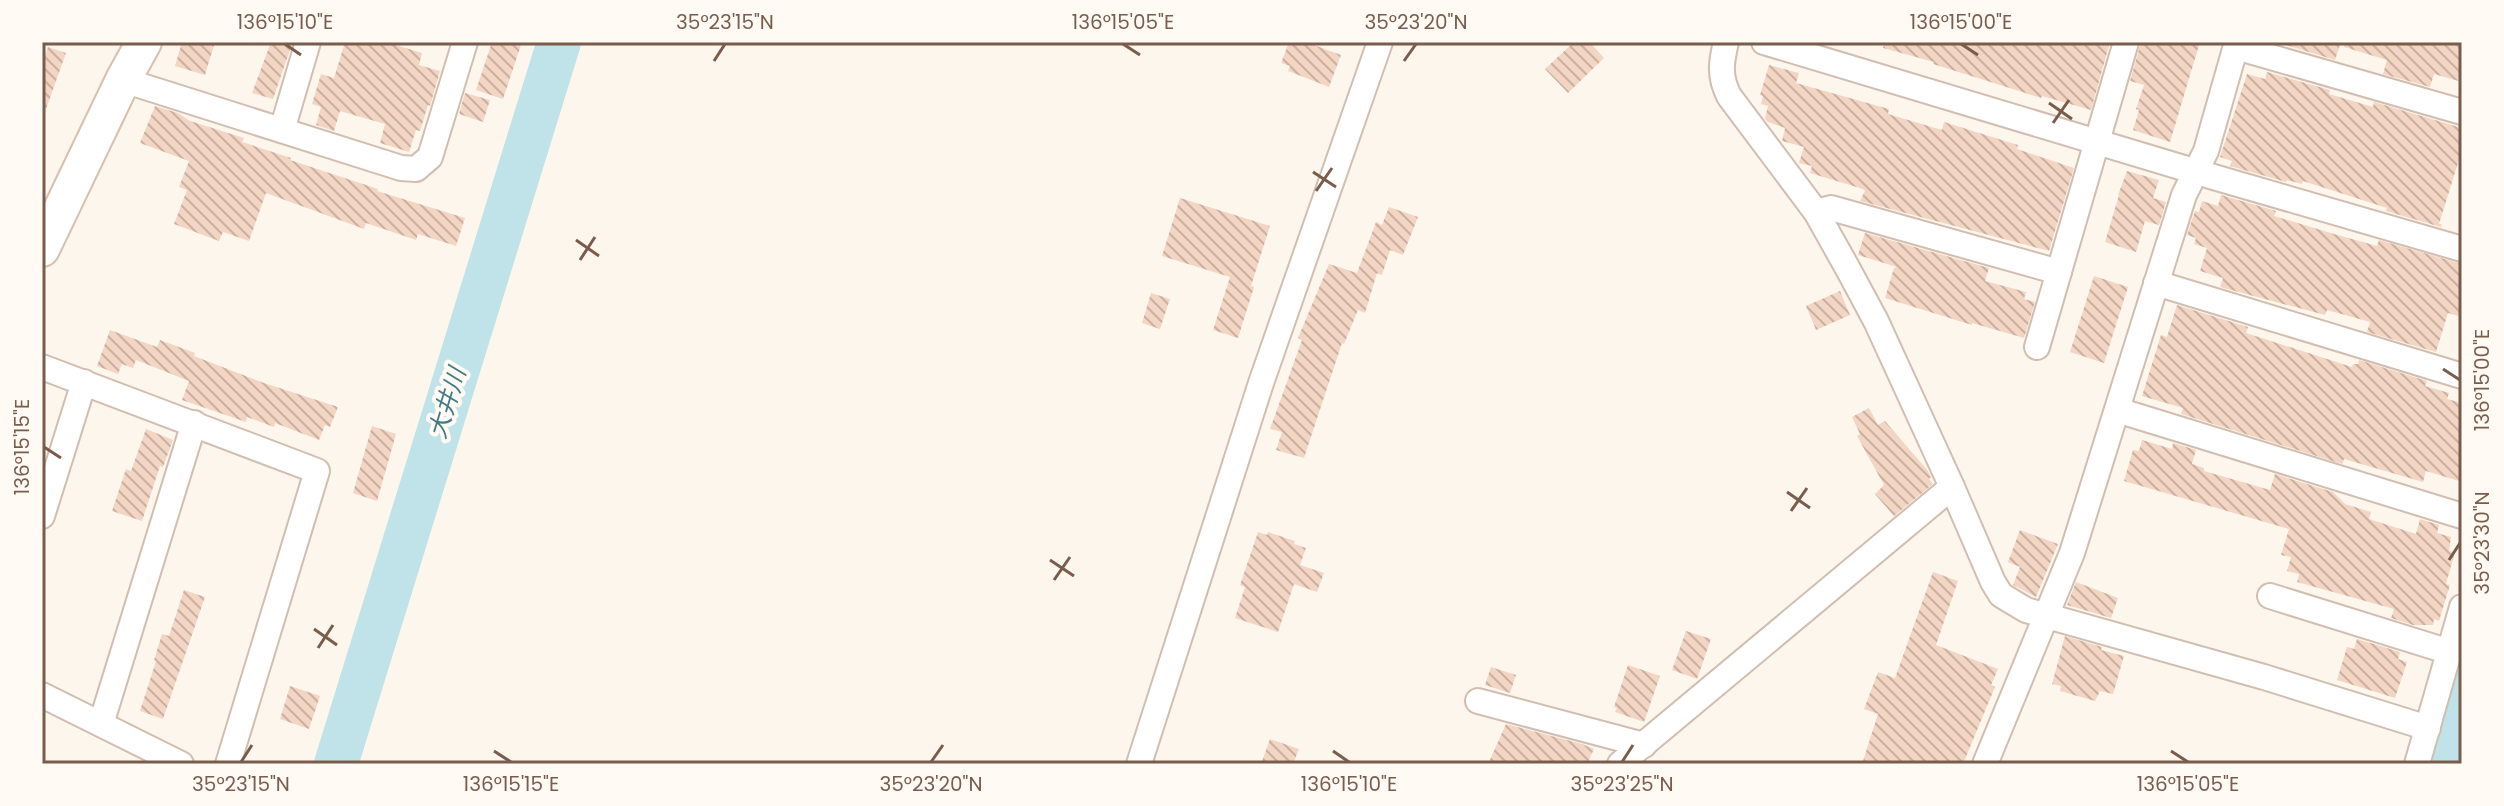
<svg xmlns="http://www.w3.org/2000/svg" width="2504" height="806" font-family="Poppins,'Noto Sans JP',sans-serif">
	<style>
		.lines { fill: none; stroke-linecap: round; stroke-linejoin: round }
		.river { stroke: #bfe3e8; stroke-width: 44 }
		.building { fill: url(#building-back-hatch) }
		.minor-casing { stroke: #d1beb0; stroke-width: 28 }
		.secondary-casing { stroke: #d6c0b0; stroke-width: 38 }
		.minor { stroke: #fff; stroke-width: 24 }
		.secondary { stroke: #fff; stroke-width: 34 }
		.ticks { fill: none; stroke: #7a5c4d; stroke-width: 3 }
		.labels { text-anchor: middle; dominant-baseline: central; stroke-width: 8; stroke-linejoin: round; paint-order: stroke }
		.water-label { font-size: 24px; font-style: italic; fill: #437c86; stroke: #fffaf3 }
		.neatline { fill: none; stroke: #7a5c4d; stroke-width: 3 }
		.ticks-label { font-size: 20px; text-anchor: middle; fill: #7a5c4d }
	</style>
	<defs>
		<pattern id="building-back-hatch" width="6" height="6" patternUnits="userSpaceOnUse" patternTransform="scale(2)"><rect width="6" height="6" fill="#f3d5c3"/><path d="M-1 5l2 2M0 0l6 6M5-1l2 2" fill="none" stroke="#cab0a1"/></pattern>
	</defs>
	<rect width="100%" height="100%" fill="#fdf6ec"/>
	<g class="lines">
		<g class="river">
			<path d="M 2448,723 L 2462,676"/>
			<path d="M 336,764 L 559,42"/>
			<path d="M 2434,764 L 2440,747"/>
		</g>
	</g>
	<g class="building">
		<path d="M 182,42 L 215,42 L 205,75 L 175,66 Z"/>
		<path d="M 271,42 L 291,47 L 273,99 L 252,93 Z"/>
		<path d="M 345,42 L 386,42 L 422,53 L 419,65 L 440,71 L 430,106 L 428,105 L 420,131 L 416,130 L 409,152 L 380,143 L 385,124 L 340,111 L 334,131 L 316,125 L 321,107 L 312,104 L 321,74 L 334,78 Z"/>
		<path d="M 492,42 L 522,42 L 503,99 L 476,90 Z"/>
		<path d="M 1289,42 L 1306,42 L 1341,55 L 1329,87 L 1288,71 L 1290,66 L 1281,63 Z"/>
		<path d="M 1574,42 L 1589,42 L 1604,58 L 1568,93 L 1545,69 Z"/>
		<path d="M 1884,42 L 2110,42 L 2091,110 L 2042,96 L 2041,98 L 1933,64 L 1934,62 L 1883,48 Z"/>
		<path d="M 2141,42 L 2200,42 L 2170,142 L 2133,130 L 2139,110 L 2136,109 L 2144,85 L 2130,81 Z"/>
		<path d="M 2276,42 L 2341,42 L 2335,60 Z"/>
		<path d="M 2345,42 L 2462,42 L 2462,82 L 2434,74 L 2430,87 L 2383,74 L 2387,60 L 2344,47 Z"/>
		<path d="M 48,47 L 66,53 L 45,112 L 42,112 L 42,64 Z"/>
		<path d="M 1769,65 L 1799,73 L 1796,83 L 1889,109 L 1888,114 L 1942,130 L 1944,122 L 2018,145 L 2017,149 L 2074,168 L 2049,251 L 1860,201 L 1865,191 L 1863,189 L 1810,173 L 1812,166 L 1799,163 L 1804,147 L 1782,141 L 1785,128 L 1768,122 L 1765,119 L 1768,106 L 1761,104 L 1763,96 L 1760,95 Z"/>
		<path d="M 2267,72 L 2330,90 L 2329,94 L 2373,107 L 2374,102 L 2462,128 L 2462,150 L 2439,224 L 2442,224 L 2441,227 L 2386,211 L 2387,208 L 2303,181 L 2302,184 L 2287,180 L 2286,182 L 2230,166 L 2232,161 L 2220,157 L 2247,74 L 2265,79 Z"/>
		<path d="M 465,93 L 490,100 L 483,122 L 459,114 Z"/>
		<path d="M 155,106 L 178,113 L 190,121 L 244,138 L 242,142 L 291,158 L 290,160 L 378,189 L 377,191 L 465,218 L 456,246 L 418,234 L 416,240 L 366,223 L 364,229 L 266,193 L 249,241 L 223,232 L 219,241 L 174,224 L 187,190 L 179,187 L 189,161 L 140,143 Z"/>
		<path d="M 2127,171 L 2159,180 L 2153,198 L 2166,202 L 2159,225 L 2145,221 L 2136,252 L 2105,242 L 2119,195 L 2118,195 Z"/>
		<path d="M 2221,195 L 2276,211 L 2274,216 L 2334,234 L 2377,246 L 2379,240 L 2462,264 L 2462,317 L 2448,313 L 2436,352 L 2367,332 L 2370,322 L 2327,310 L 2325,315 L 2220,287 L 2223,278 L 2200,271 L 2207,248 L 2194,244 L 2196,238 L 2187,235 L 2195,211 L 2199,212 L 2202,201 L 2218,206 Z"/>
		<path d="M 1180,198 L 1270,226 L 1251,286 L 1254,287 L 1238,338 L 1213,330 L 1230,277 L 1162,256 Z"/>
		<path d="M 1389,207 L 1418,217 L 1403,255 L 1390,250 L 1382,275 L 1377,273 L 1365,313 L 1358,310 L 1344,344 L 1342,343 L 1304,458 L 1276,450 L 1282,432 L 1270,429 L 1302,340 L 1298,338 L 1329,264 L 1357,273 L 1376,222 L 1382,225 Z"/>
		<path d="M 1865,233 L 1989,268 L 1985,281 L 2026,292 L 2024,299 L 2035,302 L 2024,338 L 1972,323 L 1972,325 L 1885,298 L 1894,268 L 1897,267 L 1858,255 Z"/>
		<path d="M 2094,276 L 2128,287 L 2104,363 L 2070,352 Z"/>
		<path d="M 1840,291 L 1850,315 L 1816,330 L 1806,306 Z"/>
		<path d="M 1151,293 L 1170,299 L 1160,329 L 1142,323 Z"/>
		<path d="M 2177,305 L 2248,327 L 2246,333 L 2352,367 L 2353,364 L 2358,364 L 2359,360 L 2427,381 L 2425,386 L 2449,393 L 2447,399 L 2462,403 L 2462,482 L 2426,471 L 2423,482 L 2344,459 L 2342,464 L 2181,414 L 2183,408 L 2142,396 L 2161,335 L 2167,337 Z"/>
		<path d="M 110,330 L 157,347 L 160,340 L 195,353 L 194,356 L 264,383 L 338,407 L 330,427 L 325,425 L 319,440 L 275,423 L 274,427 L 247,417 L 246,422 L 182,400 L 189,381 L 136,360 L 133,368 L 122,364 L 118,374 L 97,366 Z"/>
		<path d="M 1869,408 L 1878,425 L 1885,421 L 1928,471 L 1931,477 L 1929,479 L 1933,484 L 1894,516 L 1875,494 L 1884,485 L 1857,436 L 1860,434 L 1852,417 Z"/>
		<path d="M 372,426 L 396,434 L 377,501 L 353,493 Z"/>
		<path d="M 146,429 L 173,440 L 163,467 L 160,466 L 142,521 L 112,511 L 126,469 L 131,471 Z"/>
		<path d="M 2142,440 L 2172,449 L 2173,443 L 2196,450 L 2192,464 L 2204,468 L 2204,471 L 2270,490 L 2275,474 L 2333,492 L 2345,504 L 2371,512 L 2369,519 L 2416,534 L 2420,519 L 2439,525 L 2437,533 L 2451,537 L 2449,551 L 2455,552 L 2446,584 L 2450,585 L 2439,621 L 2434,619 L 2433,625 L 2413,625 L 2391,618 L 2394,609 L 2297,582 L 2299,574 L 2287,571 L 2291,557 L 2281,555 L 2289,529 L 2124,481 L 2133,450 L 2139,451 Z"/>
		<path d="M 2020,530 L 2058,544 L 2036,597 L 2013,585 L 2020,567 L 2008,562 Z"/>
		<path d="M 1258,532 L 1267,535 L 1268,532 L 1295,541 L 1294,544 L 1306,548 L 1300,565 L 1324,573 L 1317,592 L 1294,584 L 1278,632 L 1235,618 L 1245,587 L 1240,585 Z"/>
		<path d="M 1933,572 L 1958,581 L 1936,645 L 1998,669 L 1991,685 L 1995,687 L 1963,764 L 1862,764 L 1878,714 L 1864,709 L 1878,672 L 1895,678 Z"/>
		<path d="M 2076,582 L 2118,598 L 2111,618 L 2067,605 Z"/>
		<path d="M 184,590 L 205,597 L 163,719 L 140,711 L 156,661 L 154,660 L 162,634 L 169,636 Z"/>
		<path d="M 1686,631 L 1711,639 L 1697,679 L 1672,670 Z"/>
		<path d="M 2065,636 L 2102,647 L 2101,650 L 2124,656 L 2113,694 L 2100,691 L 2095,701 L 2060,691 L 2061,686 L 2052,684 Z"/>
		<path d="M 2357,639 L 2400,652 L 2398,659 L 2407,662 L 2395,698 L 2337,680 L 2347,647 L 2354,649 Z"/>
		<path d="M 1628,665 L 1660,676 L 1644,722 L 1615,712 L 1617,708 L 1614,707 Z"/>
		<path d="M 1491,667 L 1516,675 L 1510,693 L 1485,685 Z"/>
		<path d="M 290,686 L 320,696 L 309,729 L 280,719 Z"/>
		<path d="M 1506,724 L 1582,744 L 1594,749 L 1587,764 L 1488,764 Z"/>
		<path d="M 1270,739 L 1299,749 L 1293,764 L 1261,764 Z"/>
	</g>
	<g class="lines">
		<defs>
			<g id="minor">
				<path d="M 1726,42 C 1721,63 1719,76 1729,96 L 1816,212 L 1848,269 L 1876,321 L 1952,487 L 1993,582 L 2001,595 L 2026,610 L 2264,677 L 2428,728"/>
				<path d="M 1764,42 L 2217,178 L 2462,249"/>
				<path d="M 2236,47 L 2462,112"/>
				<path d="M 123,80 L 401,168 L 416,169 L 430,157 L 465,42"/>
				<path d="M 282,130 L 308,42"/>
				<path d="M 1816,212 L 1831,208 L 2059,272"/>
				<path d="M 2156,283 L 2462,376"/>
				<path d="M 2037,347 L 2126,42"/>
				<path d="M 42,367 L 317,471 L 228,764"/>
				<path d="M 2117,410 L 2462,516"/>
				<path d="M 42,516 L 84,382"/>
				<path d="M 2270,596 L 2450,652"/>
				<path d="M 42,695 L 181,764"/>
				<path d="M 1478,701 L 1644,745"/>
				<path d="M 101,724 L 194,423"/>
				<path d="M 1139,764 L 1261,383 L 1380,42"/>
				<path d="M 1620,764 L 1952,487"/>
				<path d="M 1985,764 L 2072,553 L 2184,195 L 2206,151 L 2237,42"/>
				<path d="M 2417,764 L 2462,607"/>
			</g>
			<path id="secondary" d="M 42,249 L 123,80 L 144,42"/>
		</defs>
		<use href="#minor" class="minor-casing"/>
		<use href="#secondary" class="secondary-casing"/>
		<use href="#minor" class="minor"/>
		<use href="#secondary" class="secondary"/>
	</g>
	<path class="ticks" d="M 285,44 L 301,55M 1123,44 L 1140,55M 1961,44 L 1978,55M 714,61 L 725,44M 1404,61 L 1416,44M 2049,103 L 2072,119M 2053,123 L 2069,100M 1313,172 L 1336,187M 1316,191 L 1332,168M 576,240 L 599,256M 580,260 L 595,237M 2443,369 L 2460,380M 44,447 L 61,458M 1787,492 L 1810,508M 1791,511 L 1807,488M 1050,560 L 1074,576M 2449,560 L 2460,543M 1054,580 L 1070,557M 314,629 L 337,645M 318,648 L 333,625M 494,751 L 511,762M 1333,751 L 1349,762M 2171,751 L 2188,762M 241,762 L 252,745M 931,762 L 943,745M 1622,762 L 1633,745"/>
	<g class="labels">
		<g class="water-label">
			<text transform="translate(447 403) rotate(-73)">大井川</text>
		</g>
	</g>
	<rect width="2504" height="806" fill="none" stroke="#fffaf3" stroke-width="88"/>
	<rect x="44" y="44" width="2416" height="718" class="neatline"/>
	<g class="ticks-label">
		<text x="285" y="29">136°15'10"E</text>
		<text x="725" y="29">35°23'15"N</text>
		<text x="1123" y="29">136°15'05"E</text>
		<text x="1416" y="29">35°23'20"N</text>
		<text x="1961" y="29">136°15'00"E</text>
		<text transform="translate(2482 380) rotate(-90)" y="7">136°15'00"E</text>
		<text transform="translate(22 447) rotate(-90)" y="7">136°15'15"E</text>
		<text transform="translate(2482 543) rotate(-90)" y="7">35°23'30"N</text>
		<text x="241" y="791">35°23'15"N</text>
		<text x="511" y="791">136°15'15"E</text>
		<text x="931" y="791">35°23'20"N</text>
		<text x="1349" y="791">136°15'10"E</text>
		<text x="1622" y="791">35°23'25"N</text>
		<text x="2188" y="791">136°15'05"E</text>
	</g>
</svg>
